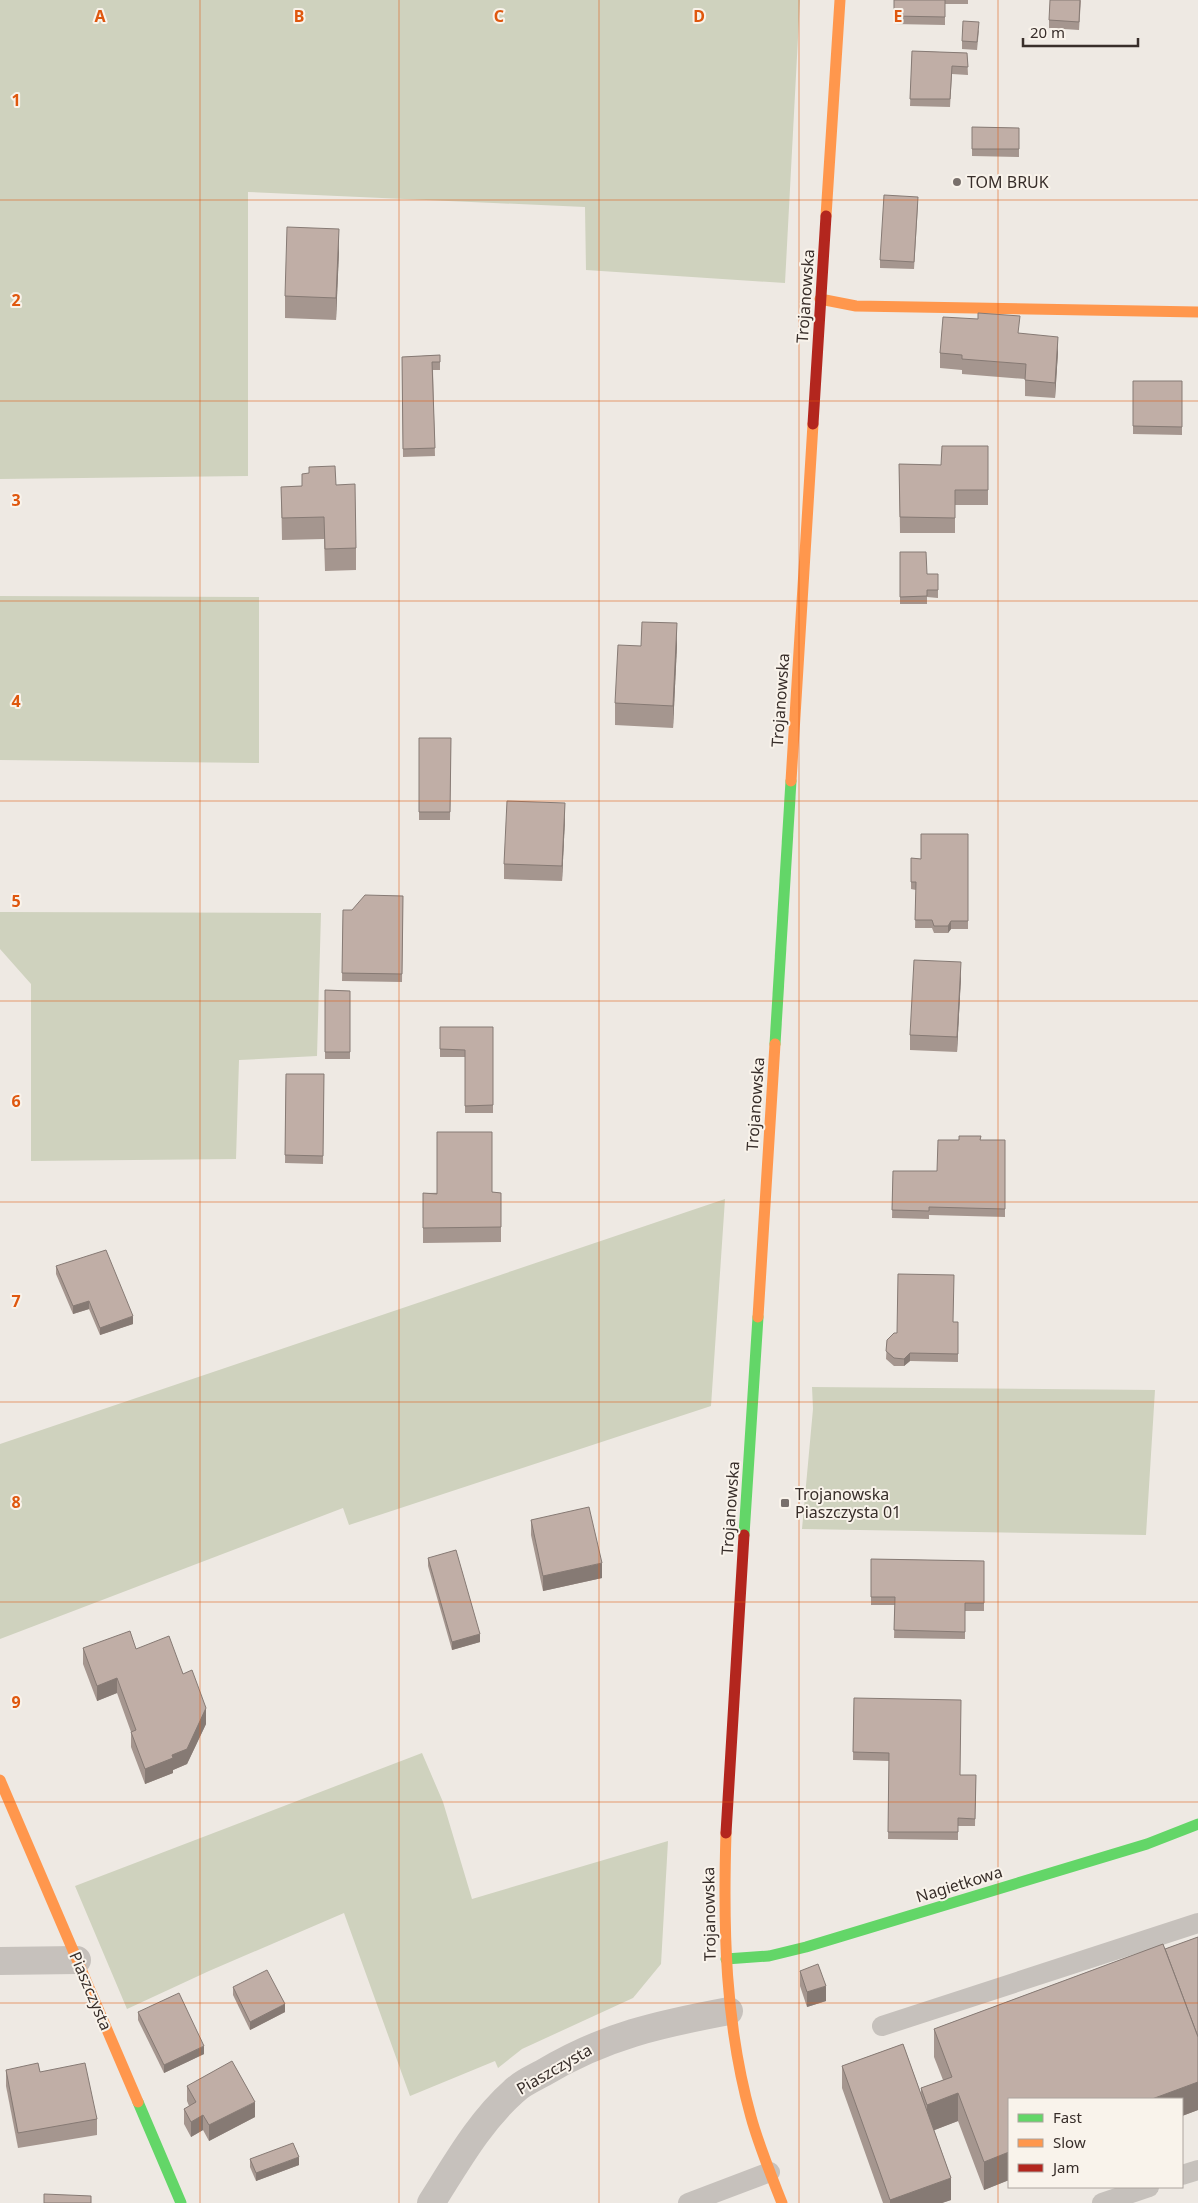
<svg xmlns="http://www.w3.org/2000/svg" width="1198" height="2203" font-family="'Noto Sans',sans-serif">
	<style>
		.green { fill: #cfd2be }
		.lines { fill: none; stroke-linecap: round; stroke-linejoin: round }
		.lane { stroke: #c6c1bc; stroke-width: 20 }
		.street { stroke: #c6c1bc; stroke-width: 28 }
		.fast { stroke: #63d668; stroke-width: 11 }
		.slow { stroke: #ff974d; stroke-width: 11 }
		.jam { stroke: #b3261e; stroke-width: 11 }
		.wall { fill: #a5968f }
		.shaded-wall { fill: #867a74 }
		.building { fill: #c0aea6; stroke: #867a74 }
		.grid { fill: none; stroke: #df570e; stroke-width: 1; stroke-opacity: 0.55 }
		.poi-dot { fill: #786f6b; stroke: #f9f3eb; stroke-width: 2 }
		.labels { text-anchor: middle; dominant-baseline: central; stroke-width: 4; stroke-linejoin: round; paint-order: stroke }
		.poi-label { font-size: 16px; fill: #382e2a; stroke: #f9f3eb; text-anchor: start }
		.street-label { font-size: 16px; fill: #382e2a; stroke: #f9f3eb }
		.grid-label { font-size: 16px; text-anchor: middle; font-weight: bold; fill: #df570e; stroke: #f9f3eb; stroke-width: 4; stroke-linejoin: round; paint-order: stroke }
	</style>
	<rect width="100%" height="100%" fill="#eee9e3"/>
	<g class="green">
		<path d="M 0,0 L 800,0 L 785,283 L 586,270 L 585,207 L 248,192 L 248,476 L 0,479 Z"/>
		<path d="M 0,596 L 259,597 L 259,763 L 0,760 Z"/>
		<path d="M 0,912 L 321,913 L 317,1056 L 239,1060 L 236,1159 L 31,1161 L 31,984 L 0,949 Z"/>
		<path d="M 725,1199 L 711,1406 L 349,1525 L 343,1508 L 0,1639 L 0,1444 Z"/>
		<path d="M 812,1387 L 1155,1390 L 1146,1535 L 802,1529 L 813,1409 Z"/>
		<path d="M 422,1753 L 443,1802 L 472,1899 L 668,1841 L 661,1964 L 633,1998 L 522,2049 L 498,2068 L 495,2061 L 410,2096 L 344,1913 L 209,1971 L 127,2009 L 75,1886 Z"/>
	</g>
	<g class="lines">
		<g class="lane">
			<path d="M 882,2026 L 1198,1923"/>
			<path d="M 1182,2175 L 1198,2170"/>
			<path d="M 688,2203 L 770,2172"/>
			<path d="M 1102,2203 L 1149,2187"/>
		</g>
		<g class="street">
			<path d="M 0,1961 L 77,1960"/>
			<path d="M 431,2203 C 456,2164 479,2122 514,2091 C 522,2083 534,2078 543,2073 C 604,2036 660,2024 729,2011"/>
		</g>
		<g class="fast">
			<path d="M 775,1044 L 791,781"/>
			<path d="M 744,1535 L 758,1317"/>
			<path d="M 726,1959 L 769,1956 L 806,1947 L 1147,1844 L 1198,1824"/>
			<path d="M 138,2102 L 181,2203"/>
		</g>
		<g class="slow">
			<path d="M 826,216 L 840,0"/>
			<path d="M 820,299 L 856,306 L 1198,312"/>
			<path d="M 791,781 L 813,424"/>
			<path d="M 758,1317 L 775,1044"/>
			<path d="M 0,1780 L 138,2102"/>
			<path d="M 726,1833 C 723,1929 725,2024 751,2117 C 759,2146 771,2175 782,2203"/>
		</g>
		<g class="jam">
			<path d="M 813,424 L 826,216"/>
			<path d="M 726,1833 L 744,1535"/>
		</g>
	</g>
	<g class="wall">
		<path d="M 894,0 L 968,0 L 968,4 L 945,4 L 945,25 L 894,24 Z"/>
		<path d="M 1081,0 L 1079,30 L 1049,28 L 1049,20 Z"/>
		<path d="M 979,30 L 977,50 L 962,49 L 962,41 Z"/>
		<path d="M 912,51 L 967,53 L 968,75 L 952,74 L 950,107 L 910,106 Z"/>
		<path d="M 972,127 L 1019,128 L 1019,157 L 972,156 Z"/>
		<path d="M 918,205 L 914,269 L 880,268 L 880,260 Z"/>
		<path d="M 339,251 L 336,320 L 285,318 L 285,296 Z"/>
		<path d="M 1019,333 L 1058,352 L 1055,398 L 1025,396 L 1025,379 L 962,374 L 962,370 L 940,368 L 940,353 Z"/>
		<path d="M 440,355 L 440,370 L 433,370 L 435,456 L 403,457 L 402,357 Z"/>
		<path d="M 1133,381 L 1182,381 L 1182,435 L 1133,434 Z"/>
		<path d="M 988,446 L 988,505 L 955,505 L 955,533 L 900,533 L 899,464 L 941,465 Z"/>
		<path d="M 336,485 L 356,548 L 356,570 L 325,571 L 324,539 L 282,540 L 281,487 Z"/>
		<path d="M 900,552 L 927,574 L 938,574 L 938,598 L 927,597 L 927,604 L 900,604 Z"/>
		<path d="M 677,645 L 673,728 L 615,725 L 615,703 L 641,646 Z"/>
		<path d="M 419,738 L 451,738 L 450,820 L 419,820 Z"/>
		<path d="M 565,818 L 562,881 L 504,879 L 504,864 Z"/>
		<path d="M 968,834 L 968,929 L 951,929 L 948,933 L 934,933 L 932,928 L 915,928 L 916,890 L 911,889 L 911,858 L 921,859 Z"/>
		<path d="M 403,896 L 402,982 L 342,981 L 343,910 L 352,910 Z"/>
		<path d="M 961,977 L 957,1052 L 910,1050 L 910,1035 Z"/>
		<path d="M 325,990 L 350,991 L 350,1059 L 325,1059 Z"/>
		<path d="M 440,1027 L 493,1027 L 493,1113 L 465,1113 L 465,1057 L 440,1057 Z"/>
		<path d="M 286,1074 L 324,1074 L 323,1164 L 285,1163 Z"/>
		<path d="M 981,1140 L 1005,1140 L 1005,1217 L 929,1215 L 929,1219 L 892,1218 L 893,1171 L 937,1171 Z"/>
		<path d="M 492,1192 L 501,1193 L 501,1242 L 423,1243 L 423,1193 Z"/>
		<path d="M 56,1266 L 133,1324 L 100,1335 L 89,1309 L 73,1314 L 56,1274 Z"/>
		<path d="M 953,1322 L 958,1322 L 958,1362 L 910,1361 L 904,1366 L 894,1366 L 886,1359 L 887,1340 L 897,1333 Z"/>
		<path d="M 531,1520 L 602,1578 L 543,1591 L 531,1535 Z"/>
		<path d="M 428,1558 L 480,1642 L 452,1650 L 428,1566 Z"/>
		<path d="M 871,1559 L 984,1561 L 984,1611 L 965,1611 L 965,1639 L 894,1638 L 895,1605 L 871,1605 Z"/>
		<path d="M 83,1648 L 136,1649 L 183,1674 L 206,1724 L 187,1764 L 173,1770 L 173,1773 L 145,1784 L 131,1747 L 131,1732 L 117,1693 L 97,1701 L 83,1664 Z"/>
		<path d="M 854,1698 L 960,1775 L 976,1775 L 975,1826 L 958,1826 L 958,1840 L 888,1839 L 889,1761 L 853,1760 Z"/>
		<path d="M 1198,1937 L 1198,2110 L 1182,2116 L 1182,2099 L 1009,2099 L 1009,2180 L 984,2190 L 958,2121 L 934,2130 L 951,2178 L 951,2200 L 942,2203 L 883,2203 L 842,2088 L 842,2066 L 903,2044 L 921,2094 L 921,2088 L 943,2080 L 934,2057 L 934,2029 L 1163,1944 L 1165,1949 Z"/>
		<path d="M 800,1971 L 826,2001 L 807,2007 L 800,1986 Z"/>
		<path d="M 233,1987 L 285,2012 L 250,2030 L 233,1995 Z"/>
		<path d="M 138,2012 L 204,2054 L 164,2073 L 138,2020 Z"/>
		<path d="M 6,2070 L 40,2072 L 97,2119 L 97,2135 L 18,2148 L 6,2086 Z"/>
		<path d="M 187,2086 L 255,2117 L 209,2141 L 203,2130 L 191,2137 L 184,2124 L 184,2109 L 189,2106 L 187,2101 Z"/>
		<path d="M 250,2159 L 299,2165 L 256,2181 L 250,2167 Z"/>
	</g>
	<g class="shaded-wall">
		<path d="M 339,229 L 339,251 L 336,320 L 336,298 Z"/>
		<path d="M 1058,337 L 1058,352 L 1055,398 L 1055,383 Z"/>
		<path d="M 677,623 L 677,645 L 673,728 L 673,706 Z"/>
		<path d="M 565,803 L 565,818 L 562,881 L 562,866 Z"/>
		<path d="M 951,921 L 951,929 L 948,933 L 948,926 Z"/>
		<path d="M 961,962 L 961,977 L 957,1052 L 957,1037 Z"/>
		<path d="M 89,1301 L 89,1309 L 73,1314 L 73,1306 Z"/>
		<path d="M 133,1316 L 133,1324 L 100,1335 L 100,1328 Z"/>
		<path d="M 910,1353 L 910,1361 L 904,1366 L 904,1359 Z"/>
		<path d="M 602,1563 L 602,1578 L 543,1591 L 543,1576 Z"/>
		<path d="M 480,1634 L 480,1642 L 452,1650 L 452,1642 Z"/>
		<path d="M 117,1678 L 117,1693 L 97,1701 L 97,1686 Z"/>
		<path d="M 206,1708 L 206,1724 L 187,1764 L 173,1770 L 173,1773 L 145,1784 L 145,1769 L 172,1755 Z"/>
		<path d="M 826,1986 L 826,2001 L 807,2007 L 807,1992 Z"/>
		<path d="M 285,2004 L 285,2012 L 250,2030 L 250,2022 Z"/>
		<path d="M 204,2046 L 204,2054 L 164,2073 L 164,2065 Z"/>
		<path d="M 1198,2082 L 1198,2110 L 1182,2116 L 1182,2099 L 1152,2099 Z"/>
		<path d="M 958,2093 L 958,2121 L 927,2133 L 927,2105 Z"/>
		<path d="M 255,2102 L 255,2117 L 209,2141 L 209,2125 Z"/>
		<path d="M 203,2115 L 203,2130 L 191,2137 L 191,2122 Z"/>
		<path d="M 1009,2152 L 1009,2180 L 984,2190 L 984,2162 Z"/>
		<path d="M 299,2157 L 299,2165 L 256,2181 L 256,2173 Z"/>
		<path d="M 951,2178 L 951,2200 L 942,2203 L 890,2203 L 890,2200 Z"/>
	</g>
	<g class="building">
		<path d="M 894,0 L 945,0 L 945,17 L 894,16 Z"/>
		<path d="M 1050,0 L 1080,0 L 1079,22 L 1049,20 Z"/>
		<path d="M 963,21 L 979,22 L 977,42 L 962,41 Z"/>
		<path d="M 912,51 L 967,53 L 968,67 L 952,66 L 950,99 L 910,99 Z"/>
		<path d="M 972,127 L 1019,128 L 1019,149 L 972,149 Z"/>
		<path d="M 884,195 L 918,197 L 914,262 L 880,260 Z"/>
		<path d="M 287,227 L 339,229 L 336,298 L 285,296 Z"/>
		<path d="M 978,313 L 1020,316 L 1018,333 L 1058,337 L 1055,383 L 1025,380 L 1026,364 L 962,359 L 962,355 L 940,353 L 943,317 L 978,319 Z"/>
		<path d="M 440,355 L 440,362 L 432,362 L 435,448 L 403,449 L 402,357 Z"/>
		<path d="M 1133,381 L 1182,381 L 1182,427 L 1133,426 Z"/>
		<path d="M 942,446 L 988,446 L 988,490 L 955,490 L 955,518 L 900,517 L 899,464 L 941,465 Z"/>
		<path d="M 335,466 L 336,485 L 355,484 L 356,548 L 325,549 L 324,517 L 282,518 L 281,487 L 302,486 L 302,474 L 309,473 L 309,467 Z"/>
		<path d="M 900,552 L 926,552 L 927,574 L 938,574 L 938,590 L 927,590 L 927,596 L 900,597 Z"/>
		<path d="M 642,622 L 677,623 L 673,706 L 615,703 L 618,645 L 641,646 Z"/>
		<path d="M 419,738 L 451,738 L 450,812 L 419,812 Z"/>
		<path d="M 507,801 L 565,803 L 562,866 L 504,864 Z"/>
		<path d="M 921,834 L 968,834 L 968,921 L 951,921 L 948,926 L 934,926 L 932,920 L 915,920 L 916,882 L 911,882 L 911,858 L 921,859 Z"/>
		<path d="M 365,895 L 403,896 L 402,974 L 342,973 L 343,910 L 352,910 Z"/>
		<path d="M 914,960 L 961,962 L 957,1037 L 910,1035 Z"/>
		<path d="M 325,990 L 350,991 L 350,1052 L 325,1052 Z"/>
		<path d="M 440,1027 L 493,1027 L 493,1105 L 465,1106 L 465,1050 L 440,1049 Z"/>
		<path d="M 286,1074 L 324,1074 L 323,1156 L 285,1155 Z"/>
		<path d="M 437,1132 L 492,1132 L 492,1192 L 501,1193 L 501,1227 L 423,1228 L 423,1193 L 437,1194 Z"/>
		<path d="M 959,1136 L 981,1136 L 980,1140 L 1005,1140 L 1005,1209 L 929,1207 L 929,1211 L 892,1210 L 893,1171 L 937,1171 L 938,1140 L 959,1140 Z"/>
		<path d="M 106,1250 L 133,1316 L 100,1328 L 89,1301 L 73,1306 L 56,1266 Z"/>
		<path d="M 898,1274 L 954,1275 L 953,1322 L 958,1322 L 958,1354 L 910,1353 L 904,1359 L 894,1358 L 886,1351 L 887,1340 L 894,1333 L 897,1333 Z"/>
		<path d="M 589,1507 L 602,1563 L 543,1576 L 531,1520 Z"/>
		<path d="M 456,1550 L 480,1634 L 452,1642 L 428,1558 Z"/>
		<path d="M 871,1559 L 984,1561 L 984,1603 L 965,1603 L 965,1632 L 894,1630 L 895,1597 L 871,1597 Z"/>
		<path d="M 130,1631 L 136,1649 L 169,1636 L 183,1674 L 192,1670 L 206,1708 L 187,1749 L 172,1755 L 173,1758 L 145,1769 L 131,1732 L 136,1730 L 117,1678 L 97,1686 L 83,1648 Z"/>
		<path d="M 854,1698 L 961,1700 L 960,1775 L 976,1775 L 975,1819 L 958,1818 L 958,1832 L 888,1832 L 889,1753 L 853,1752 Z"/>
		<path d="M 1198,1937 L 1198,2037 L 1165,1949 Z"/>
		<path d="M 1163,1944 L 1198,2037 L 1198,2082 L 1152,2099 L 1009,2099 L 1009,2152 L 984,2162 L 958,2093 L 927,2105 L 921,2088 L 952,2077 L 934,2029 Z"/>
		<path d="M 818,1964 L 826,1986 L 807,1992 L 800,1971 Z"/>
		<path d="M 267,1970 L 285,2004 L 250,2022 L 233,1987 Z"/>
		<path d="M 179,1993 L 204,2046 L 164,2065 L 138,2012 Z"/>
		<path d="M 903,2044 L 951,2178 L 890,2200 L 842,2066 Z"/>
		<path d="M 232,2061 L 255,2102 L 209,2125 L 203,2115 L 191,2122 L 184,2109 L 196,2102 L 187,2086 Z"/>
		<path d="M 38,2063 L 40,2072 L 85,2063 L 97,2119 L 18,2133 L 6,2070 Z"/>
		<path d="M 293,2143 L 299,2157 L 256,2173 L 250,2159 Z"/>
		<path d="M 44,2194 L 91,2196 L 91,2203 L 44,2203 Z"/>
	</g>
	<path class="grid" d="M 200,0 L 200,2203M 399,0 L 399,2203M 599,0 L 599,2203M 799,0 L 799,2203M 998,0 L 998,2203M 0,200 L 1198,200M 0,401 L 1198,401M 0,601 L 1198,601M 0,801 L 1198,801M 0,1001 L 1198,1001M 0,1202 L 1198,1202M 0,1402 L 1198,1402M 0,1602 L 1198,1602M 0,1802 L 1198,1802M 0,2003 L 1198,2003"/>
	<g class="poi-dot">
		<circle cx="957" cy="182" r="5"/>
		<rect x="780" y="1498" width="10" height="10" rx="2.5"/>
	</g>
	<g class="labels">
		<g class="poi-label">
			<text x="967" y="182">TOM BRUK</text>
			<text x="795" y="1494">Trojanowska<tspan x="795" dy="18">Piaszczysta 01</tspan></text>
		</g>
		<g class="street-label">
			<text transform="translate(805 296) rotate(-86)">Trojanowska</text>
			<text transform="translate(780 700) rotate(-86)">Trojanowska</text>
			<text transform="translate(755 1104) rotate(-86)">Trojanowska</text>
			<text transform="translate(730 1508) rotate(-86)">Trojanowska</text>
			<text transform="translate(959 1884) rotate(-17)">Nagietkowa</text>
			<text transform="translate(709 1914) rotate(-91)">Trojanowska</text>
			<text transform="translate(91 1991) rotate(67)">Piaszczysta</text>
			<text transform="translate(554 2069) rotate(-30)">Piaszczysta</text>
		</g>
	</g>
	<g class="grid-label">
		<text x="100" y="22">A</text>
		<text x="299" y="22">B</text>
		<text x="499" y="22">C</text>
		<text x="699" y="22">D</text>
		<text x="898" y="22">E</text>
		<text x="16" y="106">1</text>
		<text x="16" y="306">2</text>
		<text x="16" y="506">3</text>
		<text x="16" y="707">4</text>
		<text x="16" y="907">5</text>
		<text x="16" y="1107">6</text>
		<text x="16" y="1307">7</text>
		<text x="16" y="1508">8</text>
		<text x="16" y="1708">9</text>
	</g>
	<rect x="1008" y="2098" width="175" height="90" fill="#f9f3eb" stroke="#aca49e"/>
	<rect x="1018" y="2114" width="25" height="8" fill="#63d668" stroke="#aca49e"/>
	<text x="1053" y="2123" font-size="15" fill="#382e2a">Fast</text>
	<rect x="1018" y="2139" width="25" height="8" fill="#ff974d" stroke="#aca49e"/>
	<text x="1053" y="2148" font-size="15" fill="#382e2a">Slow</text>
	<rect x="1018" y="2164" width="25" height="8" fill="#b3261e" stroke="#aca49e"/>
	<text x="1053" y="2173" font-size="15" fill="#382e2a">Jam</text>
	<path d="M1023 38v8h115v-8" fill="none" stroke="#382e2a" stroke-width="2.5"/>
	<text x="1030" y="38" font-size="15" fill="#382e2a" stroke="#f9f3eb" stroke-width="4" paint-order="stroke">20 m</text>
</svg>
